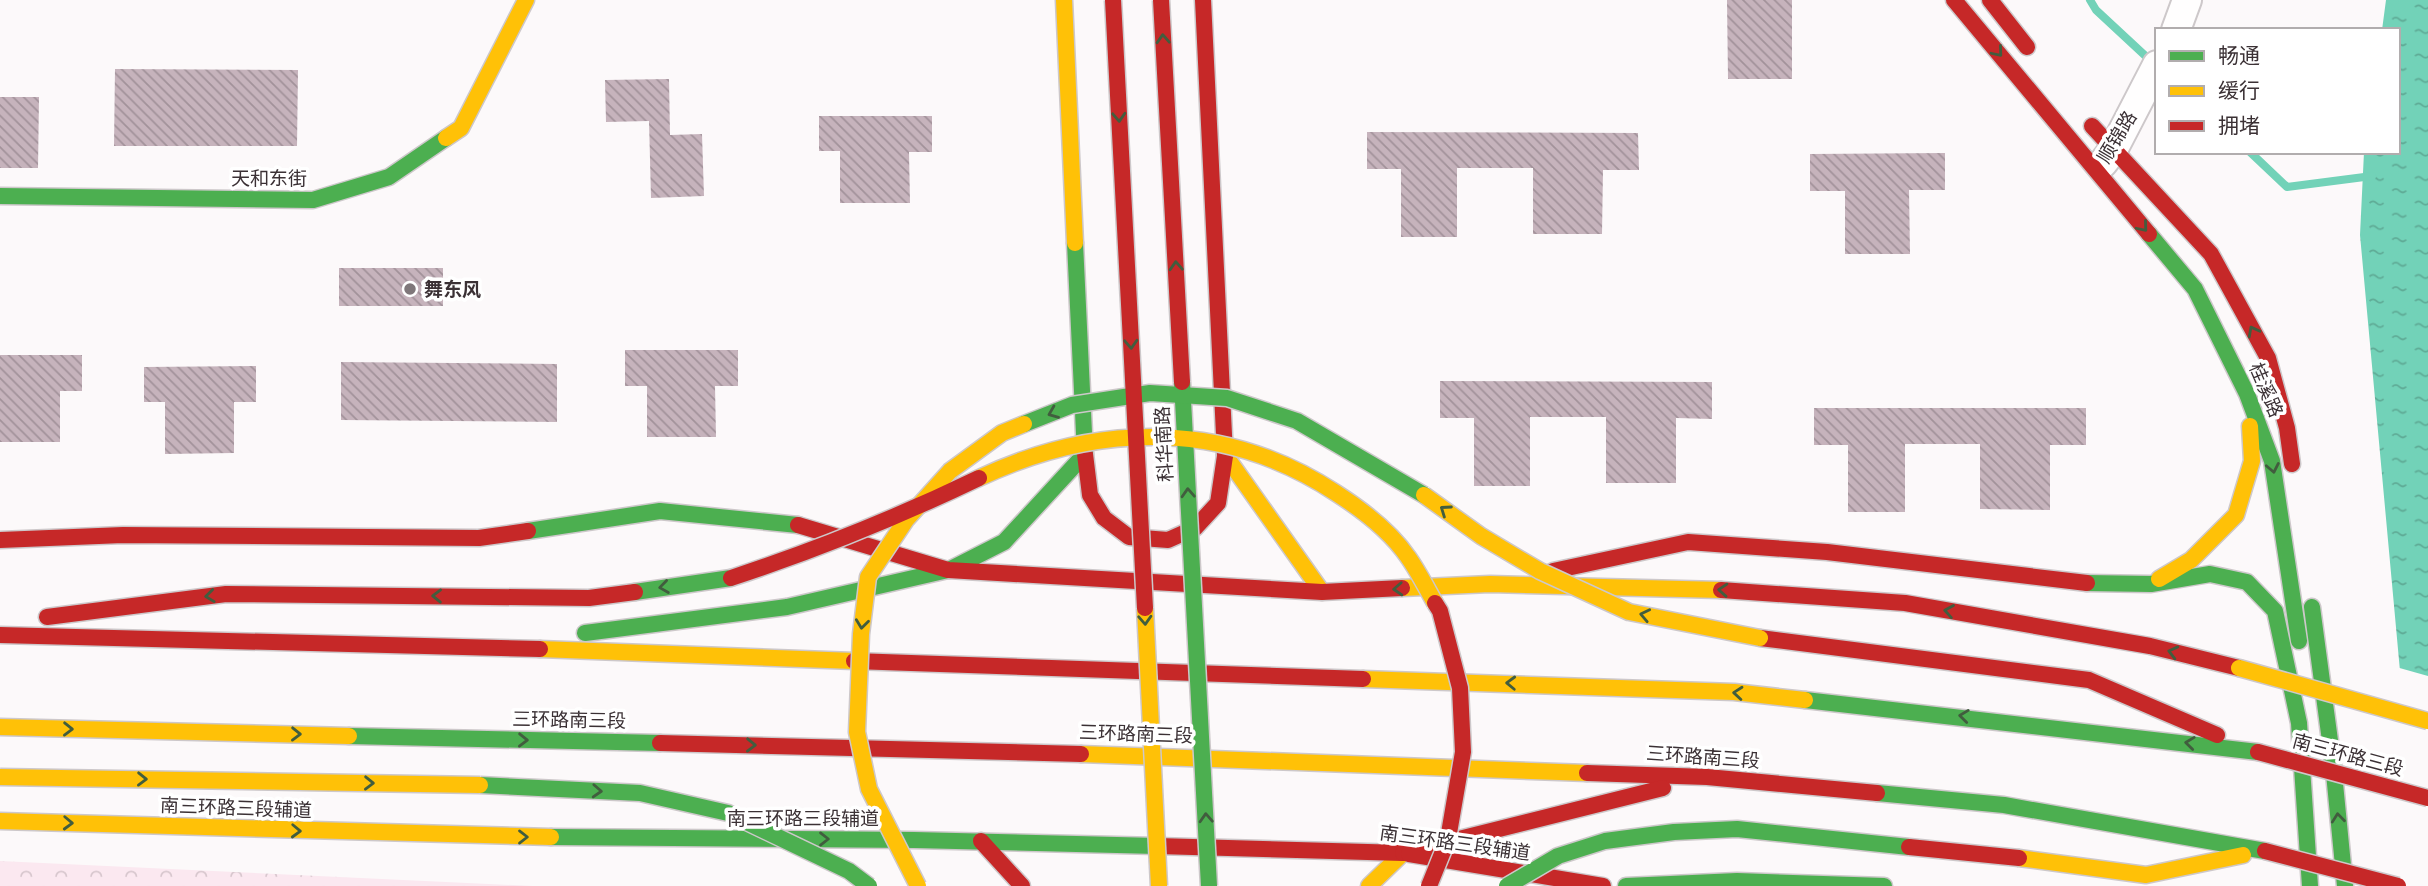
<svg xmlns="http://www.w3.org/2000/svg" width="2428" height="886" font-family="'Fira Sans','Noto Sans SC',sans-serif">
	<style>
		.forest { fill: url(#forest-crowns) }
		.water { fill: url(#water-ripples) }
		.pier { fill: #fcf9fa }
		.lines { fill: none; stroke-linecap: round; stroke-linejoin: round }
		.stream { stroke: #72d2b8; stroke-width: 8 }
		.building { fill: url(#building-back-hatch) }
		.street-casing { stroke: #cdc8ca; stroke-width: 32 }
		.fast-casing { stroke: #cdc8ca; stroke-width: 19 }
		.slow-casing { stroke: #cdc8ca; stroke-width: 19 }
		.jam-casing { stroke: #cdc8ca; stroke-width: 19 }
		.street { stroke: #fffefe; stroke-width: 28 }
		.fast { stroke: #4caf50; stroke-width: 16 }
		.slow { stroke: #ffc107; stroke-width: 16 }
		.jam { stroke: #c62828; stroke-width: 16 }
		.fast-bridge-casing { stroke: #cdc8ca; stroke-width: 19; stroke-linecap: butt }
		.slow-bridge-casing { stroke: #cdc8ca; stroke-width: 19; stroke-linecap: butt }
		.jam-bridge-casing { stroke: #cdc8ca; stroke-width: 19; stroke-linecap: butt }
		.fast-bridge { stroke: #4caf50; stroke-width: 16 }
		.slow-bridge { stroke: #ffc107; stroke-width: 16 }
		.jam-bridge { stroke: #c62828; stroke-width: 16 }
		.oneway { stroke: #415d3e }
		.poi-dot { fill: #7f777a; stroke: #fff; stroke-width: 2.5 }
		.labels { text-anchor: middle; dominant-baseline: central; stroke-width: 7; stroke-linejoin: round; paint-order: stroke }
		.street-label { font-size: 19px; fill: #3b3135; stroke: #fff }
		.poi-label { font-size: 19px; font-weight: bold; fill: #3b3135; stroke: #fff; text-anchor: start }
	</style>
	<defs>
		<pattern id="forest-crowns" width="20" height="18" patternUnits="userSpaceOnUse" patternTransform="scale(1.75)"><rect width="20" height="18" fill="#fbe8f0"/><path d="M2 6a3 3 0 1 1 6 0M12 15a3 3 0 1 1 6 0" fill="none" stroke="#d8c7ce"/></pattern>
		<pattern id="water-ripples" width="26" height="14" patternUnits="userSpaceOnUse" patternTransform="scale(1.75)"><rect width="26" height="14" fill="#72d2b8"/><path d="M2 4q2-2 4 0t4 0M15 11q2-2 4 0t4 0" fill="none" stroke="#5fab96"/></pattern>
		<pattern id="building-back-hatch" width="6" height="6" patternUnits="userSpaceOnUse" patternTransform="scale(1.75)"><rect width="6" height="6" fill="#c6b3bc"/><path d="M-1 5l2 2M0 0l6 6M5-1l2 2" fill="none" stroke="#a2929a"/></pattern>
	</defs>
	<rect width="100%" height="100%" fill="#fcf9fa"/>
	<path class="forest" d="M 0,861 L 533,886 L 0,886 Z"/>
	<path class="water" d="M 2386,0 L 2428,0 L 2428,886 L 2400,671 L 2360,235 L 2364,152 L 2398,152 L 2398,30 L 2382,30 Z"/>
	<path class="pier" d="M 2396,667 L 2428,676 L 2428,886 L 2408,886 Z"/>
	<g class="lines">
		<g class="stream">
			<path d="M 2090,0 L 2096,10 L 2152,62"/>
			<path d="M 2250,152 L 2287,187 L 2372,176"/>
		</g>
	</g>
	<g class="building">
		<path d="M 1727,0 L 1792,0 L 1792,79 L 1728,79 Z"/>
		<path d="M 115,69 L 298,70 L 297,146 L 114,146 Z"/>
		<path d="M 669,79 L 670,135 L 702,134 L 704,196 L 651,198 L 649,121 L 606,122 L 605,80 Z"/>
		<path d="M 0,97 L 39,97 L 38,168 L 0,168 Z"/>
		<path d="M 819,116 L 932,116 L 932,152 L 909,152 L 910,203 L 840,203 L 840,151 L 819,151 Z"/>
		<path d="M 1367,132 L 1638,133 L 1639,170 L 1603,170 L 1602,234 L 1533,234 L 1533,168 L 1457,168 L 1457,237 L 1401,237 L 1401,169 L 1367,169 Z"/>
		<path d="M 1945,153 L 1945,190 L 1909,190 L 1910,254 L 1845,254 L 1845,191 L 1810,191 L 1810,154 Z"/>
		<rect x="339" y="268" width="104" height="38"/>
		<path d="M 625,350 L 738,350 L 738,386 L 715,386 L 716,437 L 647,437 L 647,386 L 625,386 Z"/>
		<path d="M 0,355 L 82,355 L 82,391 L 60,391 L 60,442 L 0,442 Z"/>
		<path d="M 341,362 L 557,364 L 557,422 L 341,420 Z"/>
		<path d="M 256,366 L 256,402 L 234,402 L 234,453 L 165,454 L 165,402 L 144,402 L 144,367 Z"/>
		<path d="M 1440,381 L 1712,382 L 1712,419 L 1676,418 L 1676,483 L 1606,483 L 1606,417 L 1530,417 L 1530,486 L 1474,486 L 1474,418 L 1440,418 Z"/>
		<path d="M 1814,408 L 2086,408 L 2086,445 L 2050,445 L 2050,510 L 1980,509 L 1980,444 L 1905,444 L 1905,512 L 1848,512 L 1848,445 L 1814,445 Z"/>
	</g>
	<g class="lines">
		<defs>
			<g id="street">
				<path d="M 2176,30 L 2187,0"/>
				<path d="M 2103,163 L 2113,150 L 2157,65"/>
			</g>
			<g id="fast">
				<path d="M 0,196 L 313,200 L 389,177 L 446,138"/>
				<path d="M 2149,234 L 2195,289 L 2247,394 L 2272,461 L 2299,641"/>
				<path d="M 528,531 L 660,511 L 798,525"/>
				<path d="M 949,570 L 1004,542 L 1085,454 L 1075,243"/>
				<path d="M 2087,583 L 2151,584 L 2210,574 L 2247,582 L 2275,611 L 2299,723 L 2310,886"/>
				<path d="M 635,592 L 731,578"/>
				<path d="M 2312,607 L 2333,763 L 2345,886"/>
				<path d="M 585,633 L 787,607 L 948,570"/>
				<path d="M 1805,700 L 2258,752"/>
				<path d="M 349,736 L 660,743"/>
				<path d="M 1877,793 L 2004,805 L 2265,851"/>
				<path d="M 551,837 L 914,840 L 1157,846"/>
				<path d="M 1626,886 L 1737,881 L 1884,886"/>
			</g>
			<g id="slow">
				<path d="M 1064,0 L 1075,243"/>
				<path d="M 446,138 L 461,128 L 526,0"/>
				<path d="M 1225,455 L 1322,592"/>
				<path d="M 2159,579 L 2191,560 L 2236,515 L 2252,461 L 2250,426"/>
				<path d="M 1402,588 L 1490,584 L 1721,590"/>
				<path d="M 540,649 L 854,661"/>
				<path d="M 1363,679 L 1734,692 L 1805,700"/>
				<path d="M 0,727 L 349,736"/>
				<path d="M 1081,754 L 1587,773"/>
				<path d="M 0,821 L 551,837"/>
				<path d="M 2019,858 L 2146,875 L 2243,855"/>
				<path d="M 1369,886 L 1403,853"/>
			</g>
			<g id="jam">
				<path d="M 1203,0 L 1225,455"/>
				<path d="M 1954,0 L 2149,234"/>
				<path d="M 1990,0 L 2027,47"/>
				<path d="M 2092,126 L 2211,254 L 2268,358 L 2287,428 L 2292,464"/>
				<path d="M 1085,454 L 1090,495 L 1104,518 L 1129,537 L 1168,540 L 1195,528 L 1218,503 L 1225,456"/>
				<path d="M 798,525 L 948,570 L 1322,592 L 1402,588"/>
				<path d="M 0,540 L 123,535 L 479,538 L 528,531"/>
				<path d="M 1553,571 L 1688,542 L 1827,552 L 2087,583"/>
				<path d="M 1721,590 L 1905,603 L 2150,646 L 2239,668"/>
				<path d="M 47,617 L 226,594 L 589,598 L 635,592"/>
				<path d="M 0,635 L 540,649"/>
				<path d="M 1760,638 L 2089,680 L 2217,735"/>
				<path d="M 854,661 L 1363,679"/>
				<path d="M 660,743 L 1081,754"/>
				<path d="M 1587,773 L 1707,777 L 1877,793"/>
				<path d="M 981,841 L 1022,886"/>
				<path d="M 1157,846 L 1403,853"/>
				<path d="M 1403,853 L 1663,788"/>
				<path d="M 1409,854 L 1603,886"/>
			</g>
		</defs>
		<use href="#street" class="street-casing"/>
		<use href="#fast" class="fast-casing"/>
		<use href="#slow" class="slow-casing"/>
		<use href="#jam" class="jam-casing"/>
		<use href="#street" class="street"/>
		<use href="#fast" class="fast"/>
		<use href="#slow" class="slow"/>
		<use href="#jam" class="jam"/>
		<defs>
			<g id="fast-bridge">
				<path d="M 1182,382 L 1209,886"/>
				<path d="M 1024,424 L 1072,405 L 1150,393 L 1227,398 L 1297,421 L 1424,495"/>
				<path d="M 480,785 L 640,793 L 728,813 L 849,871 L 869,886"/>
				<path d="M 1507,886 L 1558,856 L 1605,841 L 1674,832 L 1737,829 L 1909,847"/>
			</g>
			<g id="slow-bridge">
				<path d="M 979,478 C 1098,422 1225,420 1336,493 C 1361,509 1391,532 1408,557 C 1418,571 1426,587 1435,603"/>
				<path d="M 1424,495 L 1481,536 L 1540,571 L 1629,612 L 1760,638"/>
				<path d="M 1145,608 L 1159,886"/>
				<path d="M 2239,668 L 2428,721"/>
				<path d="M 0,777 L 480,785"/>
				<path d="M 918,886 L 869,789 L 857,732 L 861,634 L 868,577 L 906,520 L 950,471 L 1002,433 L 1024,424"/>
			</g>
			<g id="jam-bridge">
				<path d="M 1113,0 L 1145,608"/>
				<path d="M 1161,0 L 1182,382"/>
				<path d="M 731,578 C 816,550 898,517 979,478"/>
				<path d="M 2258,752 L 2428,798"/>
				<path d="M 1909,847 L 2019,858"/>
				<path d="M 2265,851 L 2398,886"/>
				<path d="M 1429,886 L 1448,839 L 1463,752 L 1460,688 L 1440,611 L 1435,603"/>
			</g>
		</defs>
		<use href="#fast-bridge" class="fast-bridge-casing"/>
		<use href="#slow-bridge" class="slow-bridge-casing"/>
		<use href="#jam-bridge" class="jam-bridge-casing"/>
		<use href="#fast-bridge" class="fast-bridge"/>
		<use href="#slow-bridge" class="slow-bridge"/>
		<use href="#jam-bridge" class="jam-bridge"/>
	</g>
	<defs><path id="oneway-chevron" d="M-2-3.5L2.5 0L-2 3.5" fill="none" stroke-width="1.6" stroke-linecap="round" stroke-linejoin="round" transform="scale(1.75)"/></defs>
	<g class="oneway">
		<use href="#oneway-chevron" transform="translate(1163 39) rotate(-93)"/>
		<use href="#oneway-chevron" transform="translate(1998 52) rotate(50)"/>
		<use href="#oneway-chevron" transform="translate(1119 117) rotate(87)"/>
		<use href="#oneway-chevron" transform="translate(2143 227) rotate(50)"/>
		<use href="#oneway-chevron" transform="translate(1176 266) rotate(-93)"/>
		<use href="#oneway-chevron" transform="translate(2253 331) rotate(-118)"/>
		<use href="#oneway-chevron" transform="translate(1131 344) rotate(87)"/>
		<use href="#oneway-chevron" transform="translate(1053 413) rotate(158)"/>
		<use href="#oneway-chevron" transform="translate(2273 468) rotate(79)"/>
		<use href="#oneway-chevron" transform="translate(1188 493) rotate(-93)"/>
		<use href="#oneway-chevron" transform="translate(1445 510) rotate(-145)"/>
		<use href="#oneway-chevron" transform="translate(664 587) rotate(172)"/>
		<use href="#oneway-chevron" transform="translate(1398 589) rotate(177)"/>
		<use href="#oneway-chevron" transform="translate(1723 590) rotate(-176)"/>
		<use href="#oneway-chevron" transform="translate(210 596) rotate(173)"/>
		<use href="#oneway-chevron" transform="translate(437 596) rotate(-179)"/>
		<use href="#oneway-chevron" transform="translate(1949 611) rotate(-170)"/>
		<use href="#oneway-chevron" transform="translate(1645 615) rotate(-168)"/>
		<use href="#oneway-chevron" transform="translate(1145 620) rotate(87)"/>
		<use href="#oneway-chevron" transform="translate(862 624) rotate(97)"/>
		<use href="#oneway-chevron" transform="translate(2173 652) rotate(-166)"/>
		<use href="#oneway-chevron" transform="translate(1511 683) rotate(-178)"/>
		<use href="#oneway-chevron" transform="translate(1738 693) rotate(-175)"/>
		<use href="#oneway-chevron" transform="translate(1964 716) rotate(-173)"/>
		<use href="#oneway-chevron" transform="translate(68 729) rotate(1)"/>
		<use href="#oneway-chevron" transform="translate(296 734) rotate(1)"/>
		<use href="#oneway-chevron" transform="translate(523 740) rotate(1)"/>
		<use href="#oneway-chevron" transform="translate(2190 743) rotate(-173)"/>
		<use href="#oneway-chevron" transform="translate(751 745) rotate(1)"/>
		<use href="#oneway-chevron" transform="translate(142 779) rotate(1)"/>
		<use href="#oneway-chevron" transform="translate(369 783) rotate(1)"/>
		<use href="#oneway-chevron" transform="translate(597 791) rotate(3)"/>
		<use href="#oneway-chevron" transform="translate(1206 818) rotate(-93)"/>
		<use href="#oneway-chevron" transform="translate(2338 818) rotate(-96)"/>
		<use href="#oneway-chevron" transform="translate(68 823) rotate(2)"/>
		<use href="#oneway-chevron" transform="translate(296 831) rotate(2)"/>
		<use href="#oneway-chevron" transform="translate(523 837)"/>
		<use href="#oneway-chevron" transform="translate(824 839)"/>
	</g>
	<circle class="poi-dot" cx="410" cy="289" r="7"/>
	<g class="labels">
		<g class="street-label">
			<text transform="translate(2117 137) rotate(-59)">顺锦路</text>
			<text x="269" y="178">天和东街</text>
			<text transform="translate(2266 390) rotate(67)">桂溪路</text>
			<text transform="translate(1164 444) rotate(-93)">科华南路</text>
			<text transform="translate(569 720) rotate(1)">三环路南三段</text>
			<text transform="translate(1136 734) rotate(2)">三环路南三段</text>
			<text transform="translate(2348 755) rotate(15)">南三环路三段</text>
			<text transform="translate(1703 757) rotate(4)">三环路南三段</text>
			<text transform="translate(236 808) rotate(2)">南三环路三段辅道</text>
			<text x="803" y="818">南三环路三段辅道</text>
			<text transform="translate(1455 843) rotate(8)">南三环路三段辅道</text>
		</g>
		<g class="poi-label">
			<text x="424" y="289">舞东风</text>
		</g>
	</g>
	<rect x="2155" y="28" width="245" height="126" fill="#ffffff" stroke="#b1adae" stroke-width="2"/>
	<rect x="2169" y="51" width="35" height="10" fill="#4caf50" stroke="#b1adae" stroke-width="2"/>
	<text x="2218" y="63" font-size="21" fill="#3b3135">畅通</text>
	<rect x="2169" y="86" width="35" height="10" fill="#ffc107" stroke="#b1adae" stroke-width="2"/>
	<text x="2218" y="98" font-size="21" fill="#3b3135">缓行</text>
	<rect x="2169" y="121" width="35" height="10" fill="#c62828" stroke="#b1adae" stroke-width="2"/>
	<text x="2218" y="133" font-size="21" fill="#3b3135">拥堵</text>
</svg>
